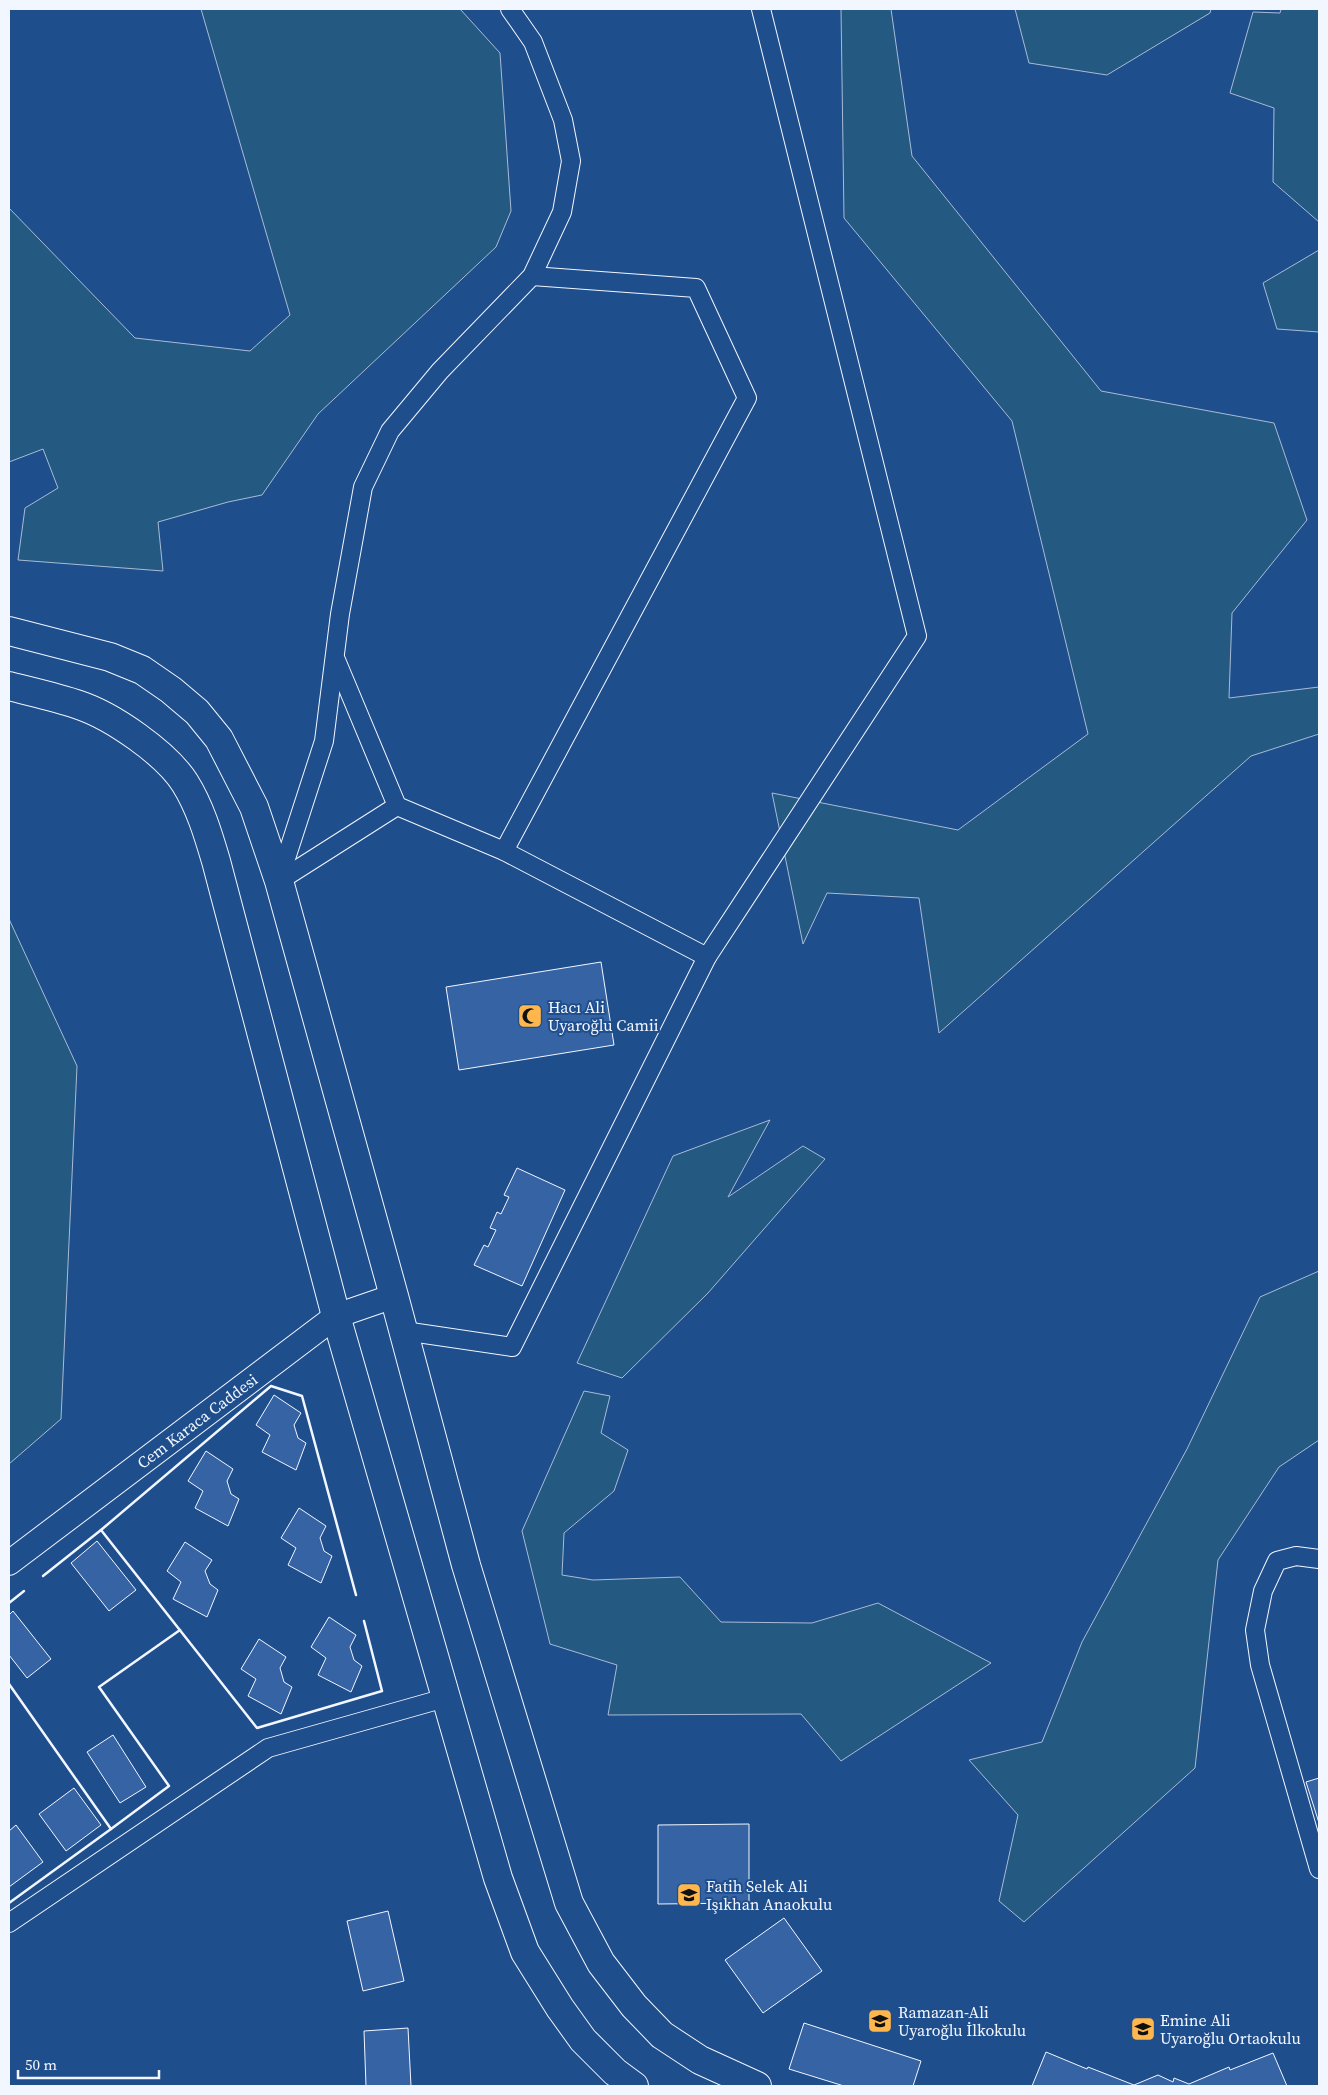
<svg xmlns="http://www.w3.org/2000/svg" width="1328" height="2095" font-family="'Source Serif 4',serif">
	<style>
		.green { fill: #245a82; stroke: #a8bbd7 }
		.building { fill: #3563a3; stroke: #f2f6ff }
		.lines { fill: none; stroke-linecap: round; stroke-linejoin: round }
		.street-casing { stroke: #f2f6ff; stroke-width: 20 }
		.secondary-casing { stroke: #f2f6ff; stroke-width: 26 }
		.primary-casing { stroke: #f2f6ff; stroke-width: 30 }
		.street { stroke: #1f4e8c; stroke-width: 18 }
		.secondary { stroke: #1f4e8c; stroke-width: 24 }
		.primary { stroke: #1f4e8c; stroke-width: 28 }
		.wall { stroke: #f2f6ff; stroke-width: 2.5 }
		.labels { text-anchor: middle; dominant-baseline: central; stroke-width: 4; stroke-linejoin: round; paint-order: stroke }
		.poi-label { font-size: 16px; fill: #f2f6ff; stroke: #1f4e8c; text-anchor: start }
		.street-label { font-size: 16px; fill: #f2f6ff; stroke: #1f4e8c }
	</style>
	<rect width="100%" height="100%" fill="#1f4e8c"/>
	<g class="green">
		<path d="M 201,9 L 460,9 L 500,53 L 511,211 L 496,247 L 318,414 L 262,495 L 228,502 L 158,522 L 163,571 L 18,560 L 25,508 L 58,488 L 43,449 L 9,462 L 9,208 L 135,338 L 250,351 L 290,315 Z"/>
		<path d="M 841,9 L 891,9 L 912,156 L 1101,391 L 1274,423 L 1307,520 L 1232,613 L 1229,698 L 1319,687 L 1319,734 L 1251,756 L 939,1033 L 919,898 L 827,893 L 803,944 L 772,793 L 958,830 L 1088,734 L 1012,421 L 844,218 Z"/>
		<path d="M 1015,9 L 1211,9 L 1210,13 L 1107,75 L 1029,63 Z"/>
		<path d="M 1281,9 L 1319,9 L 1319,222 L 1273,182 L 1274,108 L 1230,93 L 1253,12 L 1280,13 Z"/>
		<path d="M 1319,250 L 1319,332 L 1277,329 L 1263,283 Z"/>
		<path d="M 9,919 L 77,1066 L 61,1419 L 9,1464 Z"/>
		<path d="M 770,1120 L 728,1197 L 803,1146 L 825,1159 L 708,1293 L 622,1378 L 577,1363 L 673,1156 Z"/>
		<path d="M 1319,1271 L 1319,1440 L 1279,1467 L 1218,1560 L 1195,1768 L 1024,1922 L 999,1901 L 1018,1815 L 969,1760 L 1042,1742 L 1082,1642 L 1187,1449 L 1260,1297 Z"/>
		<path d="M 584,1391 L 610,1396 L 601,1433 L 628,1450 L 614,1491 L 564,1533 L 562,1575 L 593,1580 L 680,1577 L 721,1622 L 812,1623 L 878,1603 L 991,1663 L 841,1761 L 801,1714 L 608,1715 L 617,1665 L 550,1644 L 522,1531 Z"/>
	</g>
	<g class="building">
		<path d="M 601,962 L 614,1045 L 459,1070 L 446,987 Z"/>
		<path d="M 517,1168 L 565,1190 L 522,1286 L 474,1265 L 484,1245 L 488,1247 L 496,1230 L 490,1228 L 497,1212 L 501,1214 L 509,1197 L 504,1195 Z"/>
		<path d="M 274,1395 L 301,1413 L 294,1425 L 298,1438 L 306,1443 L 296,1470 L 262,1452 L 270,1435 L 256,1425 Z"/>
		<path d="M 206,1451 L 233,1469 L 227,1481 L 231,1494 L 239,1499 L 228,1526 L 195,1508 L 203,1491 L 188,1481 Z"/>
		<path d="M 299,1508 L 326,1526 L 320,1538 L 324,1551 L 332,1556 L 321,1583 L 288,1565 L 296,1548 L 281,1538 Z"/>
		<path d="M 97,1541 L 136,1590 L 109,1611 L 71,1563 Z"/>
		<path d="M 185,1542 L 212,1560 L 205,1571 L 210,1584 L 218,1590 L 207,1617 L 173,1599 L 181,1582 L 167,1571 Z"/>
		<path d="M 13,1611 L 51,1659 L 27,1678 L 9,1655 L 9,1615 Z"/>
		<path d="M 329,1617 L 356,1635 L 350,1647 L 354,1660 L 362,1666 L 351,1692 L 318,1675 L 326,1658 L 311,1647 Z"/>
		<path d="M 259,1639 L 286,1657 L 280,1668 L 284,1682 L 292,1687 L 281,1714 L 248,1696 L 256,1679 L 241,1669 Z"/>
		<path d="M 113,1735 L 146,1787 L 120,1803 L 87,1752 Z"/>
		<path d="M 1319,1778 L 1319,1823 L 1306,1782 Z"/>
		<path d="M 74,1788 L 101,1825 L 66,1851 L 39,1814 Z"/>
		<path d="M 749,1824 L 749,1903 L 658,1904 L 658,1825 Z"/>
		<path d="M 16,1825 L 43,1862 L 9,1887 L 9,1831 Z"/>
		<path d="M 388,1911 L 404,1981 L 363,1991 L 347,1921 Z"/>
		<path d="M 784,1918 L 822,1971 L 763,2013 L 725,1960 Z"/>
		<path d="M 804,2023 L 921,2061 L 913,2086 L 844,2086 L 789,2069 Z"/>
		<path d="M 408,2028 L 411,2086 L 366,2086 L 364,2031 Z"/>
		<path d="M 1046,2052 L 1087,2069 L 1088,2067 L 1134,2085 L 1158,2075 L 1173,2082 L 1174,2078 L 1189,2084 L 1229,2067 L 1230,2070 L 1273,2053 L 1287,2086 L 1032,2086 Z"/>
	</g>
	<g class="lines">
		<defs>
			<g id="street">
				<path d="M 532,276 L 696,288 L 747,398 L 504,851 L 707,957"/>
				<path d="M 336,660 L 397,806 L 504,851"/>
				<path d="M 279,880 L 324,741 L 340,614 L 363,487 L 390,431 L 440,371 L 532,276 L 562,212 L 571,161 L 563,120 L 533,42 L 510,9"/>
				<path d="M 279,881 L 397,806"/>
				<path d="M 404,1331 L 512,1347 L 707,957 L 917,636 L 761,9"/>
				<path d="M 1319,1559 L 1296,1556 L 1277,1561 L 1263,1591 L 1255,1630 L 1260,1665 L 1319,1869"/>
				<path d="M 9,1923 L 268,1748 L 445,1698"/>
			</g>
			<path id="secondary" d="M 9,1563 L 336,1316 L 394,1296"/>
			<g id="primary">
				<path d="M 9,631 L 110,657 L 142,670 L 171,690 L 197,712 L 219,739 L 254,807 L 279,881 L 394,1296 L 466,1565 L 569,1903 L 601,1963 L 634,2006 L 662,2035 L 700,2060 L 757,2086"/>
				<path d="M 9,686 C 32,692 56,697 79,705 C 112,716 166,753 185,783 C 200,807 208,834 216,861 L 336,1316 L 498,1878 L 525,1952 L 560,2008 L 583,2040 L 615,2072 L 634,2086"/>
			</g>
		</defs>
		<use href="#street" class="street-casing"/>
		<use href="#secondary" class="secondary-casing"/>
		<use href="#primary" class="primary-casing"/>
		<use href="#street" class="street"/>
		<use href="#secondary" class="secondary"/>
		<use href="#primary" class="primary"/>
		<g class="wall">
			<path d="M 43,1576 L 101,1530"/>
			<path d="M 356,1595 L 302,1396 L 271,1386 L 101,1530 L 257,1728 L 382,1691 L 364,1621"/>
			<path d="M 9,1603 L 24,1591"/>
			<path d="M 9,1684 L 111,1829 L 169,1786 L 99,1687 L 180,1630"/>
			<path d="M 9,1903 L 111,1829"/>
		</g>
	</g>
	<defs>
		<symbol id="mosque-square" viewBox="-11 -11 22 22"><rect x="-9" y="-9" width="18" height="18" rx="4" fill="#ffb74d" stroke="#1f4e8c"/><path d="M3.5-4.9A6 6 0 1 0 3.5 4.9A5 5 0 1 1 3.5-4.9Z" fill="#111"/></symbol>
		<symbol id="school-square" viewBox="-11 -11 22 22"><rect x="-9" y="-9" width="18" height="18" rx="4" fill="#ffb74d" stroke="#1f4e8c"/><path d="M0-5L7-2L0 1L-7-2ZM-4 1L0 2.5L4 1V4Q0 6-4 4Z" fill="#111"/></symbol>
	</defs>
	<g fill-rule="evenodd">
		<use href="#mosque-square" x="516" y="1002" width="28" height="28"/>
		<use href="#school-square" x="675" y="1881" width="28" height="28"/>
		<use href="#school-square" x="866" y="2007" width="28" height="28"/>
		<use href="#school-square" x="1129" y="2015" width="28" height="28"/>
	</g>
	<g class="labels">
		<g class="poi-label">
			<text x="548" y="1007">Hacı Ali<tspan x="548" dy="18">Uyaroğlu Camii</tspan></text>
			<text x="706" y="1886">Fatih Selek Ali<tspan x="706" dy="18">Işıkhan Anaokulu</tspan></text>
			<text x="898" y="2012">Ramazan-Ali<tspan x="898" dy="18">Uyaroğlu İlkokulu</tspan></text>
			<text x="1160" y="2020">Emine Ali<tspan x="1160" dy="18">Uyaroğlu Ortaokulu</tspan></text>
		</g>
		<g class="street-label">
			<text transform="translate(197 1421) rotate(-37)">Cem Karaca Caddesi</text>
		</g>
	</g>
	<rect width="1328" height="2095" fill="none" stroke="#f2f6ff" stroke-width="20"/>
	<path d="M18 2070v8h141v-8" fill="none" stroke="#f2f6ff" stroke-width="2.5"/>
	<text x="25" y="2070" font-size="15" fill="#f2f6ff" stroke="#1f4e8c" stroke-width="4" paint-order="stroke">50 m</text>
</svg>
